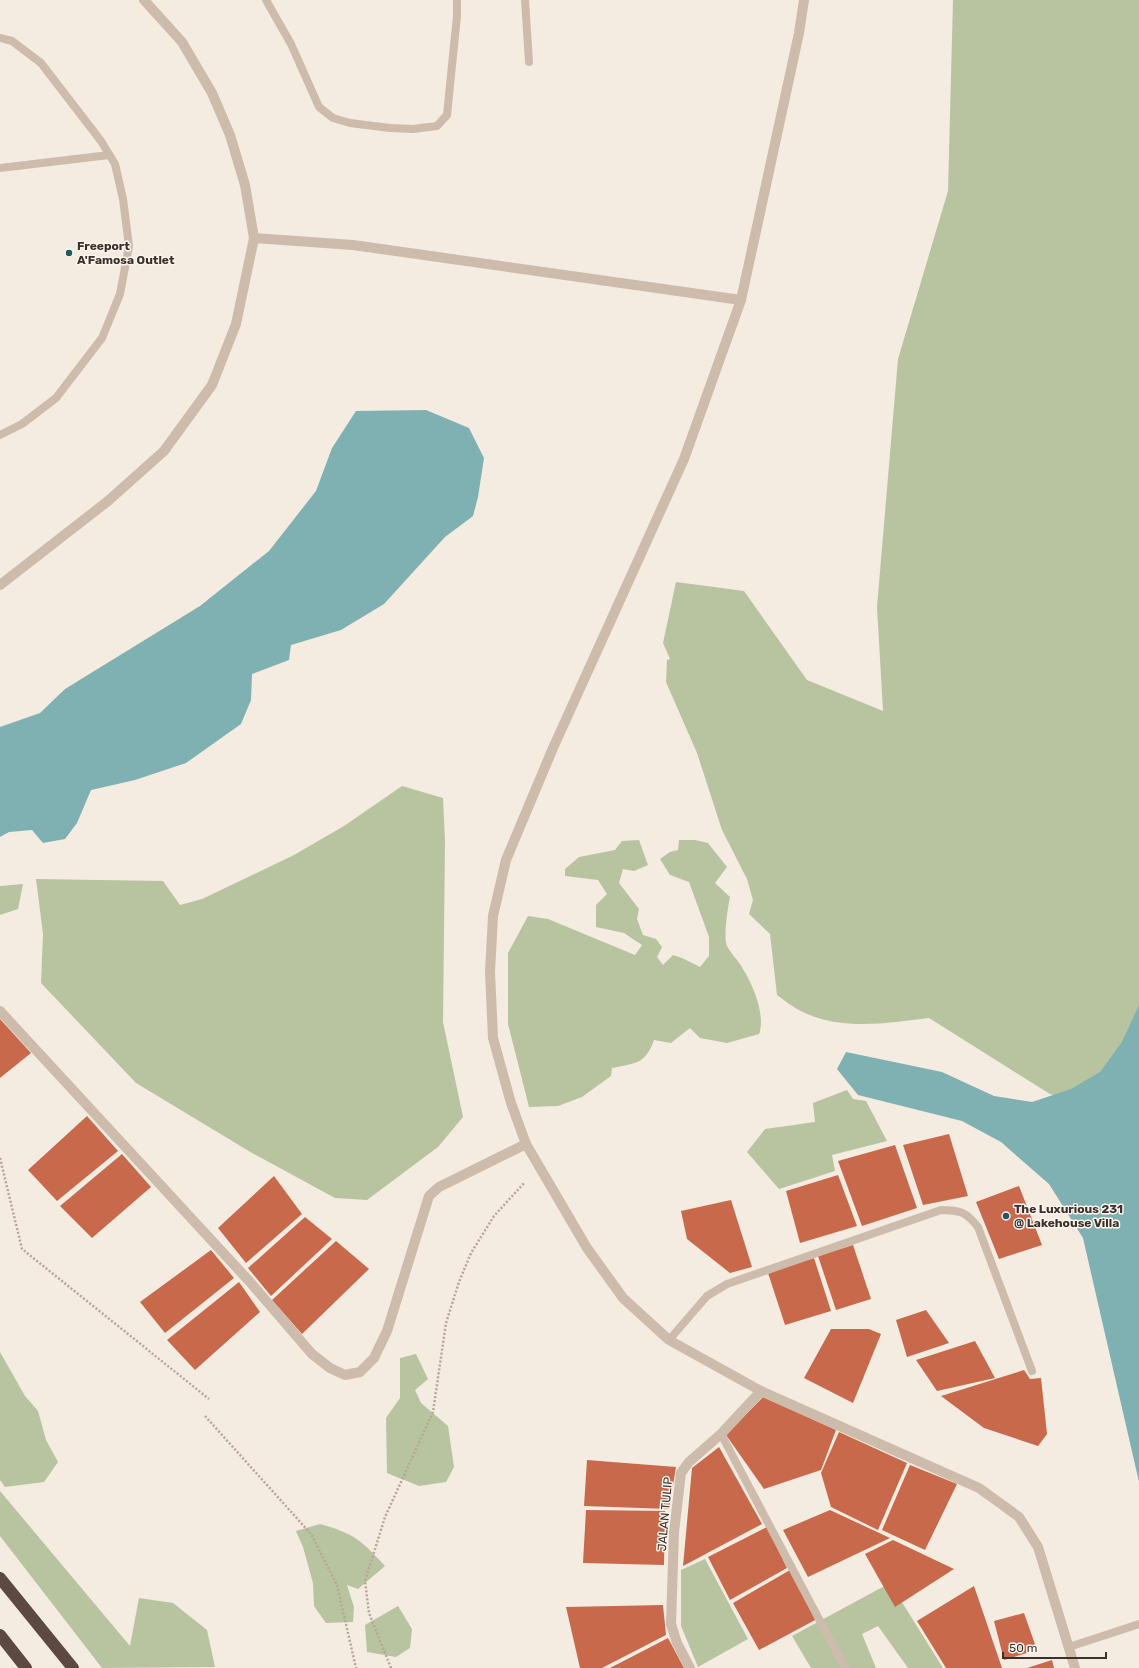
<svg xmlns="http://www.w3.org/2000/svg" width="1139" height="1668" font-family="Rubik,sans-serif">
	<style>
		.green { fill: #b8c4a0 }
		.water { fill: #7fb0b2 }
		.building { fill: #c8694b }
		.lines { fill: none; stroke-linecap: round; stroke-linejoin: round }
		.path { stroke: #b9a596; stroke-width: 2.5; stroke-dasharray: 2 2; stroke-linecap: butt }
		.lane { stroke: #cdbbac; stroke-width: 8 }
		.street { stroke: #cdbbac; stroke-width: 10 }
		.highway { stroke: #5c4a42; stroke-width: 12 }
		.poi-dot { fill: #1f5a5e; stroke: #fbf5ee; stroke-width: 1.5 }
		.labels { text-anchor: middle; dominant-baseline: central; stroke-width: 3; stroke-linejoin: round; paint-order: stroke }
		.poi-label { font-size: 12px; font-weight: bold; fill: #3b302b; stroke: #fbf5ee; text-anchor: start }
		.street-label { font-size: 12px; fill: #3b302b; stroke: #fbf5ee }
	</style>
	<rect width="100%" height="100%" fill="#f4ebe1"/>
	<g class="green">
		<path d="M 953,0 L 1139,0 L 1139,1121 L 1050,1094 L 929,1018 C 886,1023 838,1032 797,1009 C 790,1005 784,1000 777,995 L 770,934 L 749,914 L 753,900 L 747,879 L 722,830 L 697,753 L 666,682 L 667,660 L 670,659 L 663,643 L 676,582 L 744,591 L 807,680 L 883,711 L 877,607 L 898,359 L 948,191 Z"/>
		<path d="M 402,786 L 443,798 L 445,841 L 443,1022 L 463,1117 L 438,1147 L 367,1200 L 335,1198 L 252,1153 L 136,1083 L 41,983 L 43,934 L 36,879 L 163,881 L 180,905 L 202,899 L 294,855 L 344,826 Z"/>
		<path d="M 639,840 L 648,865 L 634,871 L 623,869 L 619,883 L 639,909 L 637,919 L 643,935 L 656,939 L 662,947 L 657,957 L 663,965 L 673,955 L 682,958 L 700,967 L 709,956 L 709,937 L 689,882 L 670,875 L 660,859 L 670,852 L 678,850 L 679,840 L 695,840 L 708,843 L 727,867 L 715,883 L 730,897 C 728,907 723,937 727,946 C 731,954 739,961 743,969 C 753,985 766,1016 759,1034 L 727,1043 L 700,1038 L 690,1028 L 671,1043 L 654,1040 C 645,1065 635,1063 612,1068 L 611,1076 L 582,1097 L 558,1106 L 529,1107 L 508,1024 L 508,953 L 528,916 L 548,919 L 635,955 L 642,945 L 624,933 L 596,927 L 596,905 L 607,894 L 598,880 L 565,876 L 565,869 L 579,857 L 615,850 L 622,841 Z"/>
		<path d="M 23,884 L 18,909 L 0,915 L 0,886 Z"/>
		<path d="M 847,1090 L 853,1099 L 866,1101 L 887,1141 L 832,1155 L 835,1171 L 779,1189 L 747,1152 L 765,1129 L 815,1122 L 813,1103 Z"/>
		<path d="M 0,1352 L 25,1396 L 38,1411 L 46,1440 L 58,1462 L 44,1482 L 5,1487 L 0,1480 Z"/>
		<path d="M 416,1354 L 428,1379 L 415,1390 L 421,1403 L 448,1426 L 454,1467 L 446,1482 L 419,1486 L 387,1473 L 386,1418 L 400,1398 L 400,1358 Z"/>
		<path d="M 0,1491 L 130,1646 L 139,1598 L 173,1603 L 207,1630 L 215,1667 L 102,1668 L 0,1536 Z"/>
		<path d="M 320,1524 C 355,1534 361,1540 385,1566 L 358,1589 L 347,1585 L 354,1607 L 353,1622 L 326,1623 L 314,1606 L 313,1583 L 303,1547 L 296,1531 Z"/>
		<path d="M 705,1559 L 748,1639 L 698,1667 L 681,1626 L 681,1570 Z"/>
		<path d="M 890,1583 L 943,1668 L 908,1668 L 878,1626 L 862,1634 L 876,1668 L 811,1668 L 792,1636 Z"/>
		<path d="M 398,1606 L 412,1629 L 410,1648 L 396,1657 L 367,1652 L 365,1625 Z"/>
	</g>
	<g class="water">
		<path d="M 426,410 L 469,428 L 484,458 L 478,497 L 473,516 L 445,537 L 384,604 L 341,630 L 291,645 L 289,660 L 252,674 L 251,700 L 241,724 L 186,763 L 135,780 L 91,790 L 77,823 L 65,839 L 43,843 L 32,830 L 9,832 L 0,837 L 0,727 L 40,713 L 65,689 L 200,606 L 269,551 L 316,491 L 332,448 L 356,411 Z"/>
		<path d="M 1139,1005 L 1139,1482 L 1083,1238 L 1049,1184 L 1001,1142 L 962,1121 L 858,1095 L 837,1069 L 846,1052 L 942,1072 L 994,1096 L 1032,1102 L 1071,1089 L 1100,1072 L 1122,1042 Z"/>
	</g>
	<g class="building">
		<path d="M 0,1019 L 31,1053 L 0,1078 Z"/>
		<path d="M 87,1116 L 118,1151 L 57,1201 L 28,1170 Z"/>
		<path d="M 949,1134 L 968,1196 L 923,1205 L 903,1145 Z"/>
		<path d="M 895,1145 L 917,1208 L 862,1226 L 838,1161 Z"/>
		<path d="M 122,1154 L 151,1187 L 92,1238 L 60,1206 Z"/>
		<path d="M 838,1175 L 857,1226 L 800,1243 L 786,1191 Z"/>
		<path d="M 274,1176 L 302,1214 L 246,1263 L 218,1228 Z"/>
		<path d="M 1019,1186 L 1042,1245 L 999,1259 L 976,1202 Z"/>
		<path d="M 731,1200 L 752,1267 L 730,1273 L 687,1239 L 681,1211 Z"/>
		<path d="M 305,1217 L 332,1239 L 271,1296 L 248,1268 Z"/>
		<path d="M 336,1241 L 369,1269 L 302,1334 L 272,1300 Z"/>
		<path d="M 853,1245 L 871,1299 L 836,1310 L 818,1256 Z"/>
		<path d="M 211,1250 L 234,1278 L 165,1333 L 140,1302 Z"/>
		<path d="M 814,1258 L 831,1311 L 785,1325 L 768,1273 Z"/>
		<path d="M 239,1282 L 260,1312 L 195,1370 L 167,1340 Z"/>
		<path d="M 926,1310 L 949,1343 L 907,1357 L 896,1320 Z"/>
		<path d="M 831,1329 L 869,1329 L 881,1334 L 853,1403 L 804,1378 Z"/>
		<path d="M 975,1341 L 995,1378 L 937,1391 L 916,1360 Z"/>
		<path d="M 1024,1370 L 1030,1379 L 1041,1378 L 1047,1434 L 1038,1446 L 984,1428 L 941,1396 Z"/>
		<path d="M 763,1397 L 836,1430 L 821,1470 L 764,1489 L 726,1435 Z"/>
		<path d="M 839,1432 L 907,1463 L 878,1530 L 831,1507 L 821,1473 Z"/>
		<path d="M 719,1447 L 762,1524 L 683,1566 L 692,1468 Z"/>
		<path d="M 587,1460 L 676,1467 L 669,1509 L 584,1506 Z"/>
		<path d="M 910,1465 L 957,1484 L 925,1550 L 882,1530 Z"/>
		<path d="M 586,1510 L 665,1511 L 664,1565 L 583,1563 Z"/>
		<path d="M 830,1510 L 890,1538 L 808,1577 L 783,1530 Z"/>
		<path d="M 767,1527 L 787,1568 L 730,1600 L 708,1557 Z"/>
		<path d="M 893,1540 L 954,1569 L 895,1607 L 865,1554 Z"/>
		<path d="M 790,1570 L 817,1619 L 759,1650 L 733,1603 Z"/>
		<path d="M 974,1586 L 1002,1668 L 946,1668 L 917,1621 Z"/>
		<path d="M 663,1605 L 666,1635 L 602,1668 L 580,1668 L 566,1607 Z"/>
		<path d="M 1024,1613 L 1037,1650 L 1004,1660 L 994,1621 Z"/>
		<path d="M 668,1638 L 684,1668 L 610,1668 Z"/>
		<path d="M 1052,1660 L 1054,1668 L 1027,1668 Z"/>
	</g>
	<g class="lines">
		<g class="path">
			<path d="M 0,1158 L 22,1249 L 209,1399"/>
			<path d="M 205,1416 L 311,1534 L 337,1585 L 356,1668"/>
			<path d="M 391,1668 L 369,1613 L 365,1581 L 385,1517 L 433,1412 L 446,1323 L 459,1282 L 471,1253 L 494,1216 L 525,1182"/>
		</g>
		<g class="lane">
			<path d="M 266,0 L 291,44 L 319,107 L 333,118 L 350,123 L 390,128 L 413,129 L 437,126 L 447,115 L 457,16 L 457,0"/>
			<path d="M 525,0 L 529,62"/>
			<path d="M 0,38 L 12,41 L 41,63 L 101,141 L 115,164 L 123,199 L 129,246 L 120,294 L 102,338 L 56,398 L 22,424 L 0,435"/>
			<path d="M 0,168 L 109,155"/>
			<path d="M 669,1340 L 707,1296 L 727,1284 L 941,1210 C 960,1210 966,1212 978,1227 L 1032,1371"/>
			<path d="M 721,1434 L 845,1668"/>
			<path d="M 1069,1647 L 1139,1624"/>
		</g>
		<g class="street">
			<path d="M 804,0 L 799,33 L 741,300 L 684,459 L 553,748 L 506,860 L 493,916 L 490,972 L 493,1038 L 511,1103 L 526,1144 L 587,1248 L 623,1298 L 669,1340 L 761,1391 L 979,1488 L 1019,1517 L 1038,1547 L 1075,1668"/>
			<path d="M 254,238 L 353,245 L 741,300"/>
			<path d="M 0,585 L 108,501 L 164,451 L 212,385 L 236,324 L 254,238 L 245,185 L 230,135 L 212,93 L 182,42 L 144,0"/>
			<path d="M 0,1011 L 250,1282 L 312,1354 L 330,1368 L 345,1375 L 360,1372 L 374,1358 L 387,1331 L 429,1196 L 439,1187 L 526,1144"/>
			<path d="M 690,1668 L 677,1643 L 671,1624 L 674,1532 L 681,1473 L 689,1462 L 721,1434 L 761,1391"/>
		</g>
		<g class="highway">
			<path d="M 0,1578 L 73,1668"/>
			<path d="M 0,1635 L 26,1668"/>
		</g>
	</g>
	<g class="poi-dot">
		<circle cx="69" cy="253" r="4"/>
		<circle cx="1006" cy="1216" r="4"/>
	</g>
	<g class="labels">
		<g class="poi-label">
			<text x="77" y="246">Freeport<tspan x="77" dy="14">A'Famosa Outlet</tspan></text>
			<text x="1014" y="1209">The Luxurious 231<tspan x="1014" dy="14">@ Lakehouse Villa</tspan></text>
		</g>
		<g class="street-label">
			<text transform="translate(665 1514) rotate(-85)">JALAN TULIP</text>
		</g>
	</g>
	<path d="M1003 1652v6h103v-6" fill="none" stroke="#3b302b" stroke-width="2"/>
	<text x="1009" y="1652" font-size="12" fill="#3b302b" stroke="#fbf5ee" stroke-width="3" paint-order="stroke">50 m</text>
</svg>
